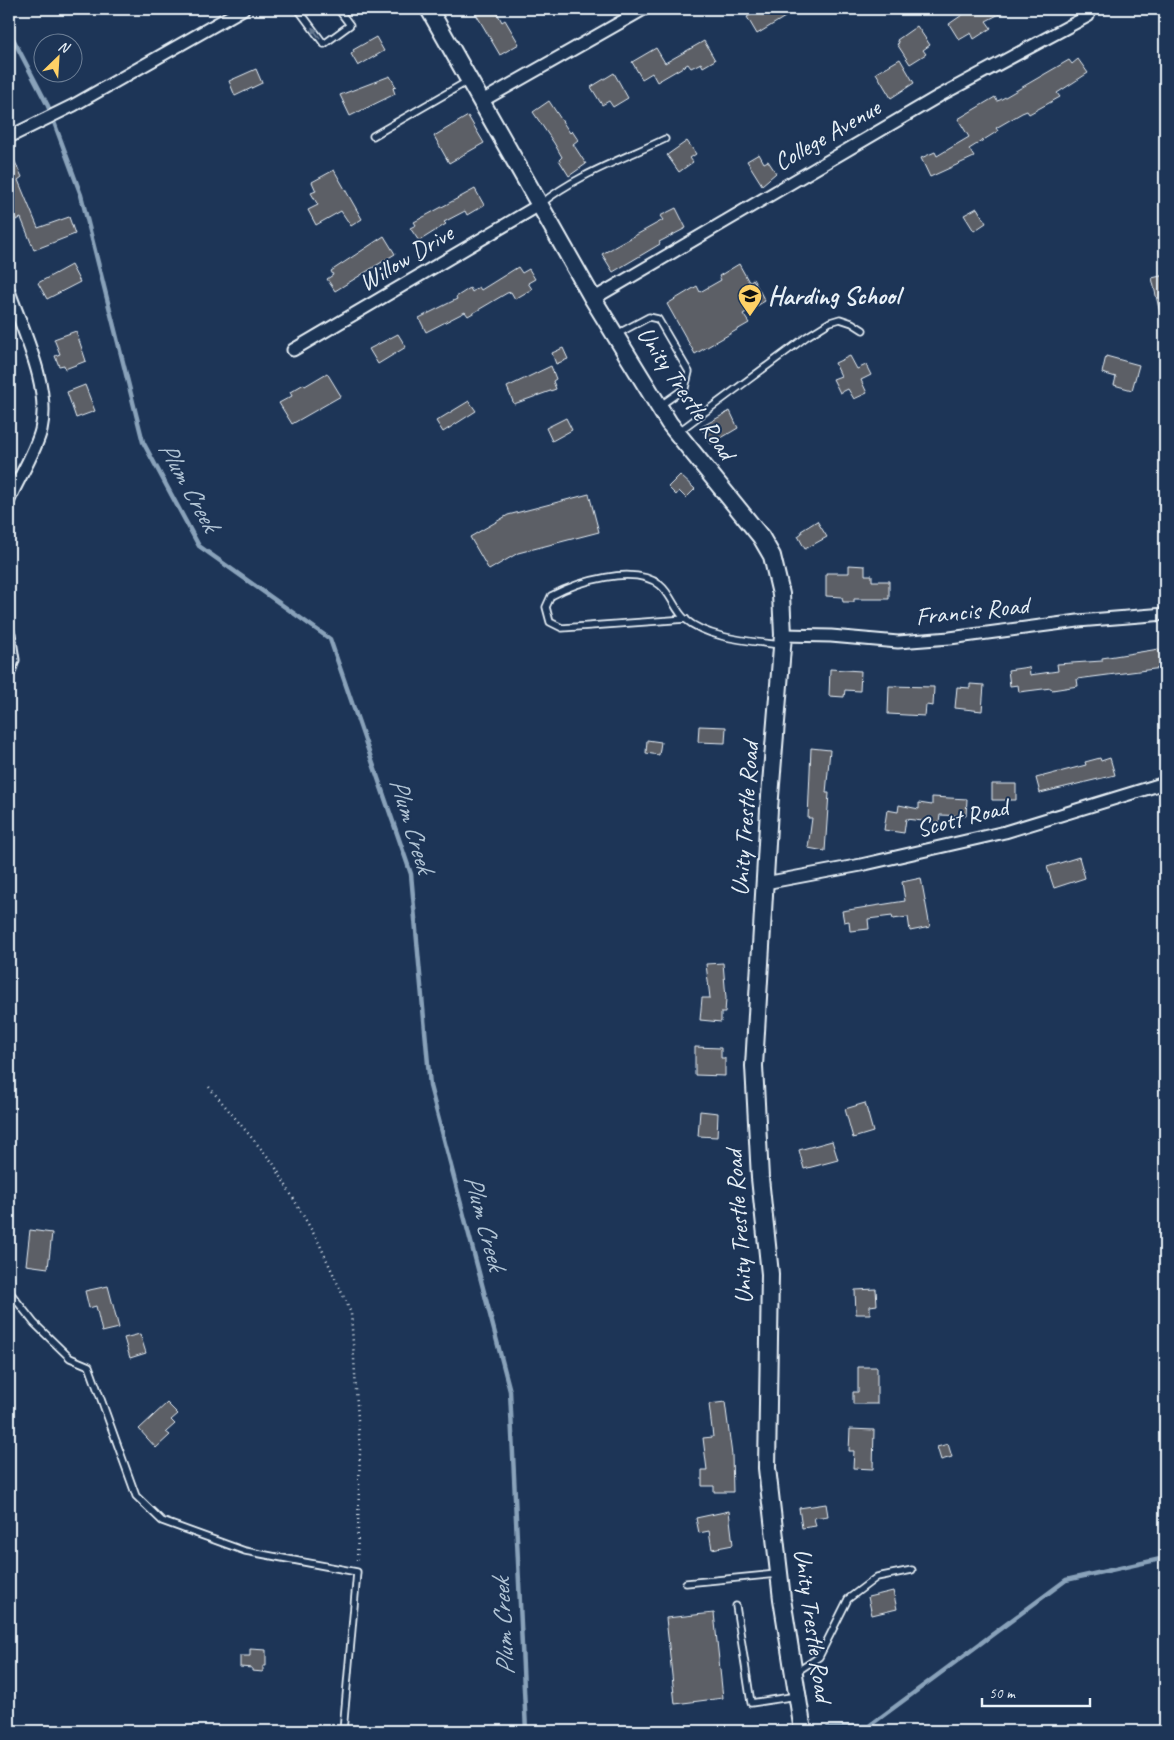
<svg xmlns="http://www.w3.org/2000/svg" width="1174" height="1740" viewBox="0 0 1174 1740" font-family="Caveat,sans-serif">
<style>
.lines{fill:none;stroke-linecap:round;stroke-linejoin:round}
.stream{stroke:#89a2ba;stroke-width:4.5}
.building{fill:#5c5e66;stroke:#e8f1f8}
.lane-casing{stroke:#e8f1f8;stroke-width:9}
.street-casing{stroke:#e8f1f8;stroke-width:15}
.secondary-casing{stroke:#e8f1f8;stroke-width:20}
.path{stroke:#e8f1f8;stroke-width:2.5;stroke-dasharray:1 4;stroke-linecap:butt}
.lane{stroke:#1d3557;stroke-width:5.5}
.street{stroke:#1d3557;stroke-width:11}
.secondary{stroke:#1d3557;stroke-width:16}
.oneway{fill:#64778f}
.labels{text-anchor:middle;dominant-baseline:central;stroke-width:4;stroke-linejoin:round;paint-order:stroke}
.street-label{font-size:25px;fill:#e8f1f8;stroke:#1d3557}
.poi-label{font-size:25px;font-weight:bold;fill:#e8f1f8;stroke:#1d3557;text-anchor:start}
.water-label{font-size:26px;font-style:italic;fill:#b0c3d4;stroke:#1d3557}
</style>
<rect width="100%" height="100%" fill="#1d3557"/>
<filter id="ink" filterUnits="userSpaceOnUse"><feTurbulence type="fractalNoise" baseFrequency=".02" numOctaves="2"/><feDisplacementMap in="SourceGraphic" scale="10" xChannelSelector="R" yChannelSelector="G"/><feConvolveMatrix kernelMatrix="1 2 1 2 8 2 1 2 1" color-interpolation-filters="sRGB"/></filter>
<g filter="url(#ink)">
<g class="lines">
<path class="stream" d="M9,31L48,106L81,195L143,442L199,546L330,639L411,874L430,1086L510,1391L526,1731
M828,1728L869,1726L1066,1580L1165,1558"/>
</g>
<path class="building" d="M473,9H495L502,22L505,20L519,44L500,55Z
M761,9H780L785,17L757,34L747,17Z
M963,9H1009L986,21L991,28L974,39L971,33L959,40L949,24L965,13Z
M917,26L930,45L923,50L926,54L910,64L897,44L899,43L897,40Z
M376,37L384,51L358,66L351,54L354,52L353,50Z
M704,41L715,60L703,67L701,63L691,68L688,64L657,82L652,73L642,79L632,62L656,48L665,63Z
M900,59L914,83L891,98L876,73Z
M1078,59L1088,73L1057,93L1060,97L1029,114L1027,111L1022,113L996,128L998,131L969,149L974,157L930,177L921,158L935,152L937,156L969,137L958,119L995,97L997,101L1000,100L1069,60L1072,64Z
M256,69L262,83L235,96L229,81Z
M614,73L628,98L613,107L609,101L602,105L591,87Z
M390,76L396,87L393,88L395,94L350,116L340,95Z
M549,101L570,133L572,131L578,140L573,144L586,164L569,176L559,160L562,157L554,143L533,112Z
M468,116L484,143L449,163L434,136Z
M687,141L696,154L690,158L693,162L679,172L667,155Z
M9,149L22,177L18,180L38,228L69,217L75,234L34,250L21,218L16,220L9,203Z
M759,154L764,163L768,161L776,173L762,185L747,161Z
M334,170L362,219L351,226L341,211L316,225L308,210L318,205L311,193L316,191L312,182Z
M475,189L484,205L467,215L465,211L444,222L446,224L419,241L410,228L416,225L414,222Z
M676,208L686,228L659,242L660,244L613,272L602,254L663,220L660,216Z
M977,208L986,223L974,231L964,215Z
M384,236L395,254L335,291L327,279L333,275L331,271Z
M739,264L749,282L753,279L765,301L743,314L749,323L695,354L667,304L697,286L700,292L721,280L719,276Z
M71,265L80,282L47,299L38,283Z
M518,267L522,273L529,269L535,279L528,283L532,289L515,299L511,292L507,293L468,316L465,312L426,332L419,318L457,299L456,297L470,288L472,292L479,287L481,290Z
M1165,275V312L1160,313L1152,278Z
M76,331L86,361L65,369L64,365L59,366L55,356L60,354L54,339Z
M398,334L406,347L378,364L369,349Z
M563,348L568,359L556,364L552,353Z
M850,356L857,369L866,365L871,375L861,380L867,393L854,399L848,389L840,393L833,379L841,376L835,363Z
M1106,356L1139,365L1132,390L1114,385L1116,377L1102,373Z
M551,366L556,379L553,381L556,389L514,404L507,387Z
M327,373L341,396L292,424L279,403L292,396L290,392L304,384L305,386Z
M85,385L95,411L76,418L67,392Z
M469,401L476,411L443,432L436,421Z
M730,411L738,428L711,444L701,427Z
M566,418L572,430L552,441L546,428Z
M680,475L695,489L686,498L679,491L676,495L668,487Z
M589,494L599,532L518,553L489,570L470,537L508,515Z
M817,521L827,537L805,549L798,536L802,533L801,531Z
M849,565L865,566V575H872V581H889V599H854V602H843L842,597L826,596V573H849Z
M1159,649L1162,668L1077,679L1078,686L1052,690L1051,688L1019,692L1018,685L1010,686L1008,670L1029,667L1030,675L1058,671L1057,664L1102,661V658Z
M830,669L861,671L860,691L845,690L844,697L829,696Z
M970,684L984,685L982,711L955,708L957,687L970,688Z
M889,686L934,687L933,706L926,705L925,716L888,714Z
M699,726L726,727L725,743L698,742Z
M647,740L661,742L659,755L646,753Z
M811,748L830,750L826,793H829L825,851L808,848L812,818H808Z
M1100,758L1101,761L1110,758L1115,775L1040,793L1036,778L1086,765L1085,762Z
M992,784H1016V800H992Z
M932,797L967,799L966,816L940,815L939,823L906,819L904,833L884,830L887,810L898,812L899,805L919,809V803L932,805Z
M1079,857L1085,878L1054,888L1047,867Z
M921,878L930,927L910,931L908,917L893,919L892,916L868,919L869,929L850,931L849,921L844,922L842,911L905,901L902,882Z
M723,963L726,998L725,1013H721V1022L700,1020L702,998H710L706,964Z
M695,1047L721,1048V1058H725V1076L695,1075Z
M865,1103L873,1132L853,1138L845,1109Z
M700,1111L718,1113L717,1137L698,1136Z
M832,1141L838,1160L804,1169L799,1150Z
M30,1230L52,1233L48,1268L26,1265Z
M108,1286L119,1328L102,1332L96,1306L89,1308L85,1291Z
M876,1289L877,1305L870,1306V1314H856L855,1290Z
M140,1334L146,1353L130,1358L124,1338Z
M858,1367H877V1404H853V1392H858Z
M725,1402L732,1455L733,1492H714V1486H702V1470H707L703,1438L713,1437L709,1404Z
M167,1403L178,1414L171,1420L175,1424L166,1432L170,1435L156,1448L139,1429Z
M850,1429L874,1430L873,1469L853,1468L854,1451H849Z
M948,1444L952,1457L941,1460L937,1447Z
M826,1504L828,1516L814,1518L816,1526L802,1528L799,1508Z
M729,1511L733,1545L712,1549L709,1531L699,1533L696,1518Z
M893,1591L897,1609L872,1615L868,1597Z
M714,1613L723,1698L675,1704L666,1618Z
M250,1649L266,1650V1666H263V1672L252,1671V1668L240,1667V1656H250Z"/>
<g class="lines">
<defs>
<path id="lane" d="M298,9L324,44L350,25L338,9
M373,136L468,81
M541,204C574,176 625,158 665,139
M617,334L649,317L658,319L689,372L685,388L661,405
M678,432L806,337L830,322L840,319L852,323L863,330
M686,619L562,628L550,622L546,607L551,596C577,582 634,564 660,585C671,594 675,610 685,619C708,639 751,641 780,645
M9,1291L34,1323L70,1358L89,1366L136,1496L162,1521L245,1551L357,1572L343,1731
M686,1583L777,1574
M736,1606L751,1703L797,1696
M795,1673L819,1657L848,1599L877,1577L912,1570"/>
<path id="street" d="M482,101L644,9
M9,137L74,105L243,9
M9,291C23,332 51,386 41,430C36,451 18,479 9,500
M593,299L939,96L1088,16
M293,350L541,204
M9,634L13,660L9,672
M783,635L831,636L898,642L950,638L1078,621L1165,614
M765,883L861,865L1005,832L1165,783"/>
<path id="secondary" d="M429,9L593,299L669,423L761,537L772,556L781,594L783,635L769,809L754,1066L760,1178L770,1274L767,1468L782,1599L803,1731"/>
</defs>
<use href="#lane" class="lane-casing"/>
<use href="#street" class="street-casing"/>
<use href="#secondary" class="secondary-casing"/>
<path class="path" d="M209,1087L273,1163L319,1243L351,1313L360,1450L357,1563"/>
<use href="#lane" class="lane"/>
<use href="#street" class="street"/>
<use href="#secondary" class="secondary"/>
</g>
<defs><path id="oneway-solid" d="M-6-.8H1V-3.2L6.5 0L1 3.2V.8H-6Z" transform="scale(1.25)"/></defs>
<use class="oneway" href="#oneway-solid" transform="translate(316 33) rotate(-126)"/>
</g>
<defs>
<symbol id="school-pin" viewBox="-11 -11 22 30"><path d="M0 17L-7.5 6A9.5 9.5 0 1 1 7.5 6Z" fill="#ffd166" stroke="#1d3557"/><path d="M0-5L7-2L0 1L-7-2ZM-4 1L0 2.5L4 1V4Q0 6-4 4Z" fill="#111"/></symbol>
</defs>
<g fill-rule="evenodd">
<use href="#school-pin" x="736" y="282" width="28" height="38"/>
</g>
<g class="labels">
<g class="street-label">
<text transform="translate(827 135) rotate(-30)">College Avenue</text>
<text transform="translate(406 258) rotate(-31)">Willow Drive</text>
<text transform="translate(686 393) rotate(56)">Unity Trestle Road</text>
<text transform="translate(972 611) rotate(-6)">Francis Road</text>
<text transform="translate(962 818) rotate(-14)">Scott Road</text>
<text transform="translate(745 819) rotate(-86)">Unity Trestle Road</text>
<text transform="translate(739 1227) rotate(-94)">Unity Trestle Road</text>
<text transform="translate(813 1625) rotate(82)">Unity Trestle Road</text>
</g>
<g class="poi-label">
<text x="768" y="296">Harding School</text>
</g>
<g class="water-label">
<text transform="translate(189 486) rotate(61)">Plum Creek</text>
<text transform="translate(412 825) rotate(73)">Plum Creek</text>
<text transform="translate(485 1222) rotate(75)">Plum Creek</text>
<text transform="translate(503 1627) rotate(-93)">Plum Creek</text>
</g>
</g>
<rect width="1174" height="1740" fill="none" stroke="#1d3557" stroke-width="30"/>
<rect x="15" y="15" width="1144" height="1710" fill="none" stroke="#e8f1f8" stroke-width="2" filter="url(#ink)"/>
<g transform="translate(58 58) rotate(25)"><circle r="24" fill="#1d3557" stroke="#6e8097"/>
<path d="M0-4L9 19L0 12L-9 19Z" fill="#ffd166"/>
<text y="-8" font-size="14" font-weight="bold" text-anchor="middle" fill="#e8f1f8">N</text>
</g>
<path d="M982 1698v8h108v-8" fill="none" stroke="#e8f1f8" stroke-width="2.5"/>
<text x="989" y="1698" font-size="15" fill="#e8f1f8" stroke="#1d3557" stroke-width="4" paint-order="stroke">50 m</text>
</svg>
